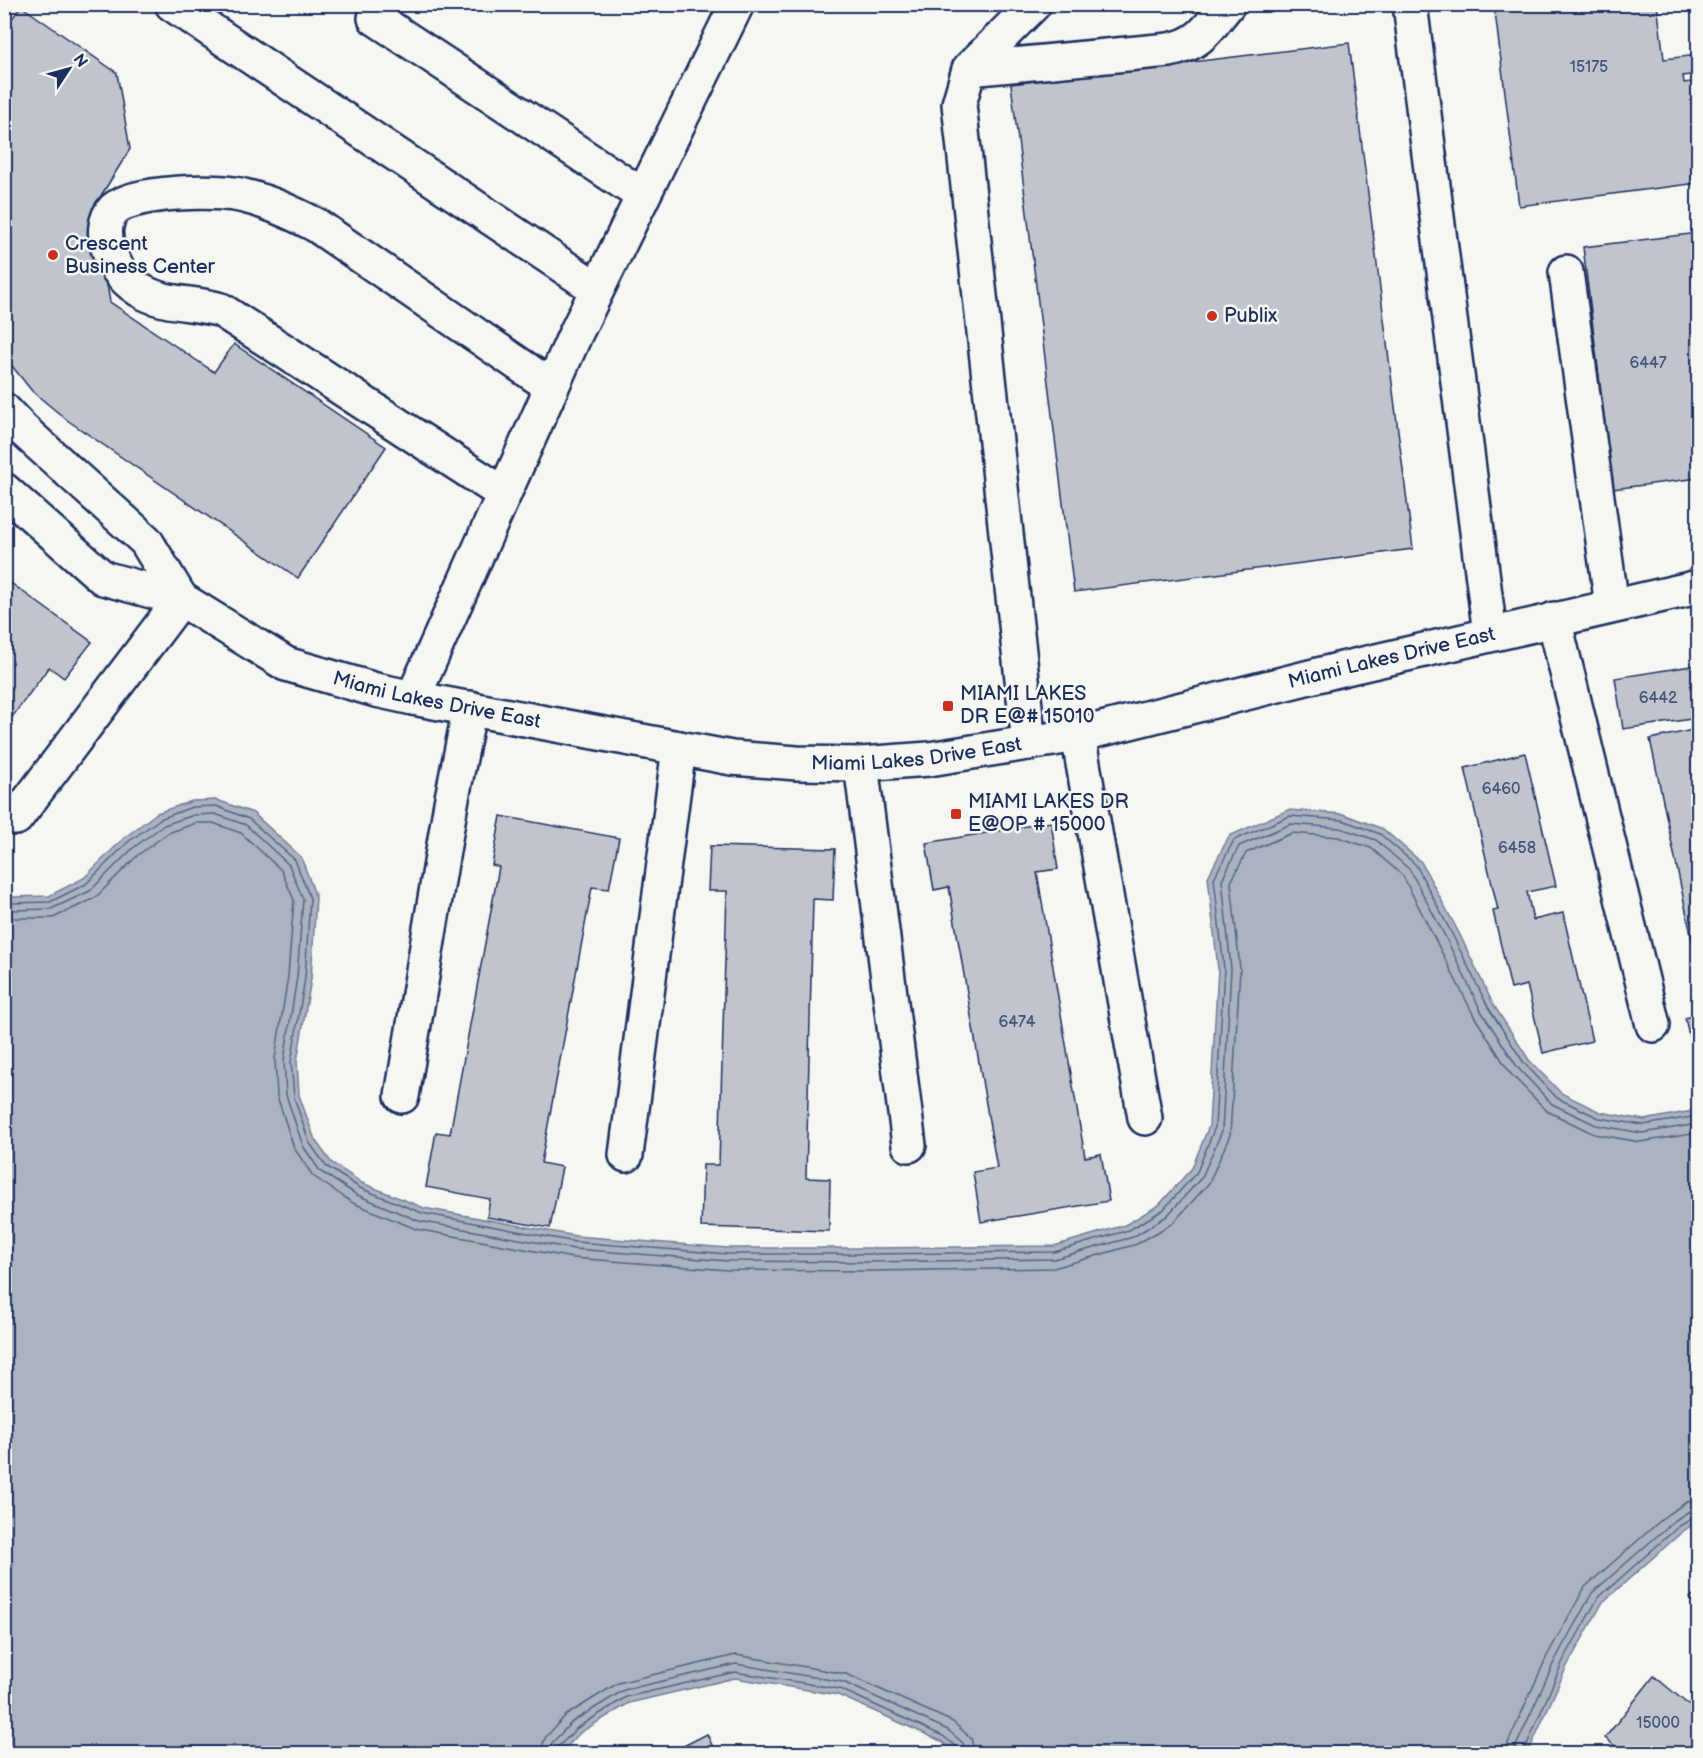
<svg xmlns="http://www.w3.org/2000/svg" width="1703" height="1758" viewBox="0 0 1703 1758" font-family="'Balsamiq Sans',sans-serif">
<style>
.water{fill:#abb2c0;stroke:#717e99;stroke-width:1.5}
.lines{fill:none;stroke-linecap:round;stroke-linejoin:round}
.shore{stroke:#556385;stroke-width:1.5}
.building{fill:#c0c4cd;stroke:#1b2f5e;stroke-width:1.5}
.minor-casing{stroke:#1b2f5e;stroke-width:38}
.major-casing{stroke:#1b2f5e;stroke-width:38}
.minor{stroke:#f6f6f2;stroke-width:33}
.major{stroke:#f6f6f2;stroke-width:33}
.poi-dot{fill:#c8321e;stroke:#f6f6f2;stroke-width:2}
.labels{text-anchor:middle;dominant-baseline:central;stroke-width:5;stroke-linejoin:round;paint-order:stroke}
.number-label{font-size:16px;fill:#44547a}
.poi-label{font-size:20px;fill:#1b2f5e;stroke:#f6f6f2;text-anchor:start}
.street-label{font-size:20px;fill:#1b2f5e;stroke:#f6f6f2}
</style>
<rect width="100%" height="100%" fill="#f6f6f2"/>
<filter id="ink" filterUnits="userSpaceOnUse"><feTurbulence type="fractalNoise" baseFrequency=".0167" numOctaves="2"/><feDisplacementMap in="SourceGraphic" scale="12" xChannelSelector="R" yChannelSelector="G"/><feConvolveMatrix kernelMatrix="1 2 1 2 8 2 1 2 1" color-interpolation-filters="sRGB"/></filter>
<g filter="url(#ink)">
<path class="water" d="M217,800L253,813L301,857L316,897L311,979L297,1061L299,1095L315,1140L331,1162L362,1183L424,1208L576,1236L728,1248H871L1054,1246L1125,1225L1159,1205L1192,1168L1209,1126L1218,969L1208,877L1229,836L1288,810L1343,814L1383,829L1421,862L1459,933L1493,1004L1529,1060L1561,1093L1600,1112L1644,1120L1698,1110V1521L1682,1532L1603,1602L1567,1666L1528,1753H955L941,1741L838,1695L735,1678L629,1703L581,1732L561,1753H5V894L11,897L49,896L84,878L124,838L157,813L192,801Z"/>
<g class="lines">
<path class="shore" d="M4,900L11,903L50,902L86,884L128,842L160,819L192,807L216,806L249,819L295,860L310,898L305,978L291,1062L294,1097L309,1142L326,1166L360,1188L422,1213L575,1242L728,1254H871L1054,1252L1129,1230L1163,1210L1197,1172L1215,1127L1224,969L1214,878L1234,840L1290,816L1342,820L1380,834L1416,865L1453,936L1488,1007L1524,1063L1557,1098L1599,1118L1643,1125L1698,1116
M4,909L11,910L51,909L90,891L133,848L164,825L194,815L215,814L246,825L289,865L303,899L297,977L284,1060L286,1095L303,1146L320,1171L357,1195L419,1221L574,1249L728,1261L871,1262L1054,1259L1133,1237L1167,1216L1202,1177L1222,1131L1231,969L1222,880L1239,846L1291,824L1340,828L1376,840L1410,870L1447,940L1481,1011L1518,1068L1552,1104L1596,1125L1642,1133L1698,1124
M4,918H53L95,898L138,855L168,833L196,823H213L241,833L281,870L294,900L288,976L275,1059L277,1096L294,1148L313,1176L353,1203L416,1229L573,1258L728,1270L871,1271L1054,1268L1137,1244L1173,1223L1209,1183L1230,1135L1240,969L1231,882L1246,853L1292,833L1338,837L1371,848L1403,876L1474,1016L1510,1073L1547,1111L1594,1134L1640,1142L1698,1133
M540,1754L545,1738L565,1716L618,1683L736,1655L846,1674L953,1722L971,1738L975,1754
M549,1754L552,1743L572,1722L624,1690L736,1664L843,1682L948,1730L963,1743L966,1754
M557,1754L558,1747L577,1728L626,1697L735,1672L840,1689L943,1736L957,1747L958,1754
M1506,1754L1508,1743L1547,1656L1585,1587L1668,1514L1687,1502L1698,1500
M1515,1754L1516,1746L1555,1660L1592,1593L1674,1521L1691,1510L1698,1509
M1523,1754L1562,1663L1598,1598L1678,1527L1693,1518L1698,1517"/>
</g>
<path class="building" d="M1494,4H1657L1664,59L1698,55V74L1683,76L1684,83L1698,81V183L1519,206Z
M21,6L117,73L130,149L94,207L110,302L214,372L234,344L386,447L298,578L67,420L32,391L4,356V30Z
M1349,43L1413,549L1074,592L1011,84Z
M1698,233V478L1613,489L1583,247Z
M4,578L92,642L64,678L49,667L4,728Z
M1698,665V718L1623,729L1615,678Z
M1698,729V968L1650,739Z
M1525,753L1556,886L1527,892L1533,920L1563,913L1592,1041L1543,1053L1527,985L1511,989L1493,911L1498,910L1465,768Z
M501,816L619,838L609,889L592,887L541,1163L562,1167L550,1228L487,1217L490,1199L426,1187L436,1132L450,1134L499,867L492,865Z
M1051,822L1058,869L1037,872L1085,1157L1101,1154L1109,1201L981,1222L973,1172L997,1168L949,887L934,890L926,843Z
M710,846L835,849L833,900L813,899L806,1178L830,1179L829,1231L701,1227L703,1165H719L727,891H708Z
M1698,1015V1074L1685,1018Z
M1698,1591V1609L1690,1598Z
M1654,1676L1690,1706L1698,1695V1754H1625L1605,1738Z
M707,1734L716,1754H668Z"/>
<g class="lines">
<defs>
<path id="minor" d="M172,4L597,289
M384,4L375,18L642,195
M1410,4L1490,634
M969,69L1169,50C1201,44 1208,28 1228,4
M1566,272L1612,606
M504,494L221,310C196,302 168,305 145,293C126,283 114,268 108,248C104,236 104,219 114,209C134,191 218,189 244,196C270,202 293,213 316,225L552,387
M1554,619L1653,1025
M413,698L575,335L737,4
M1078,735L1145,1118
M1029,743L959,104L969,69L1034,4
M861,764L909,1145
M16,818L181,599
M402,1096L451,803L470,708
M626,1155L679,748"/>
<g id="major">
<path d="M4,410L23,430L146,541L181,599"/>
<path id="s1" d="M4,490L103,578L181,599L286,664L376,690L413,698L732,758L797,763L861,764L929,759L1078,735L1346,668L1698,587"/>
</g>
</defs>
<use href="#minor" class="minor-casing"/>
<use href="#major" class="major-casing"/>
<use href="#minor" class="minor"/>
<use href="#major" class="major"/>
</g>
</g>
<g class="poi-dot">
<circle cx="53" cy="255" r="6"/>
<circle cx="1212" cy="316" r="6"/>
<rect x="942" y="700" width="12" height="12" rx="3"/>
<rect x="950" y="808" width="12" height="12" rx="3"/>
</g>
<g class="labels">
<g class="number-label">
<text x="1589" y="67">15175</text>
<text x="1648" y="363">6447</text>
<text x="1658" y="698">6442</text>
<text x="1501" y="789">6460</text>
<text x="1517" y="848">6458</text>
<text x="1017" y="1022">6474</text>
<text x="1658" y="1723">15000</text>
</g>
<g class="poi-label">
<text x="65" y="244">Crescent<tspan x="65" dy="23">Business Center</tspan></text>
<text x="1224" y="316">Publix</text>
<text x="960" y="694">MIAMI LAKES<tspan x="960" dy="23">DR E@# 15010</tspan></text>
<text x="968" y="802">MIAMI LAKES DR<tspan x="968" dy="23">E@OP # 15000</tspan></text>
</g>
<g class="street-label">
<text stroke="none"><textPath href="#s1" startOffset="1464">Miami Lakes Drive East</textPath></text>
<text stroke="none"><textPath href="#s1" startOffset="492">Miami Lakes Drive East</textPath></text>
<text stroke="none"><textPath href="#s1" startOffset="978">Miami Lakes Drive East</textPath></text>
</g>
</g>
<rect width="1703" height="1758" fill="none" stroke="#f6f6f2" stroke-width="24"/>
<rect x="12" y="12" width="1679" height="1734" fill="none" stroke="#1b2f5e" stroke-width="2" filter="url(#ink)"/>
<g transform="translate(69 69) rotate(54)" stroke="#f6f6f2" stroke-width="4.5" paint-order="stroke">
<path d="M0-4.5L10 22L0 15L-10 22Z" fill="#1b2f5e"/>
<text y="-9" font-size="16" font-weight="bold" text-anchor="middle" fill="#1b2f5e">N</text>
</g>
</svg>
